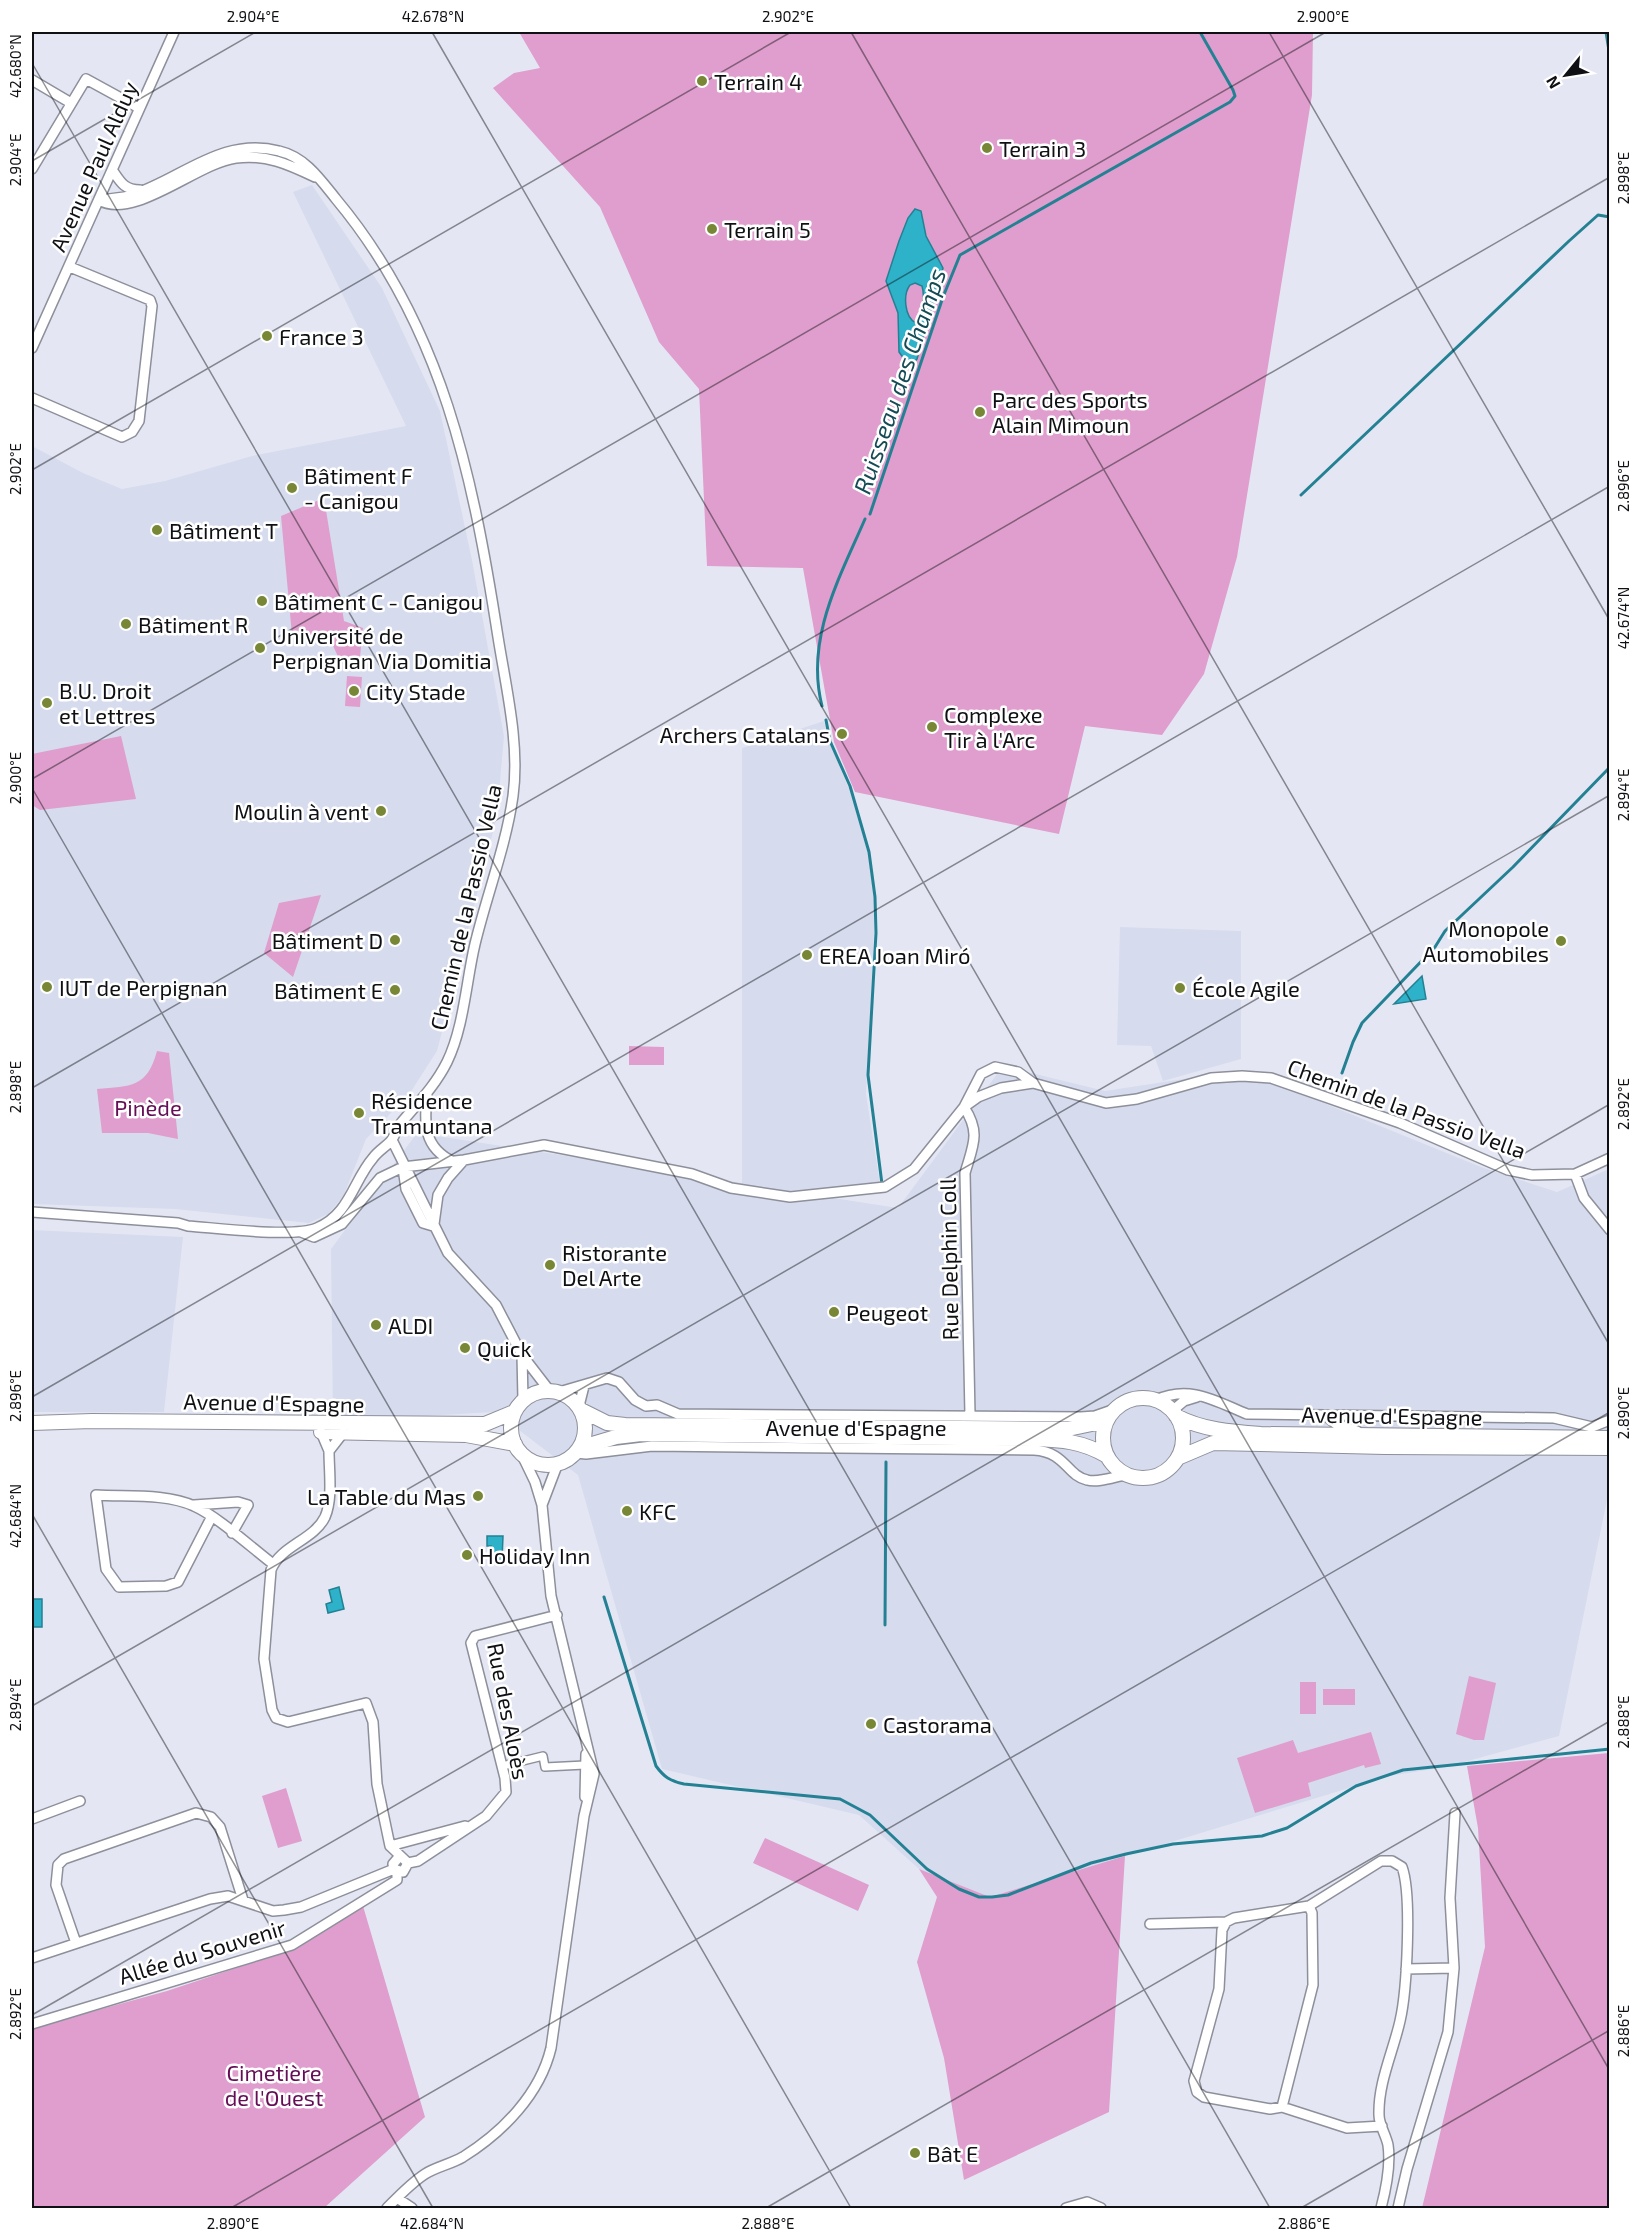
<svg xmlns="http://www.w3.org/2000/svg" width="1641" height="2240" viewBox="0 0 1641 2240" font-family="'Exo 2',sans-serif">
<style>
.built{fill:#d6dbee}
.green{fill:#df9ecd}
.water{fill:#2db2c9;stroke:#248193;stroke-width:1.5;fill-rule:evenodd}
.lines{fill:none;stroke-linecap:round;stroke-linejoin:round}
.stream{stroke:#248193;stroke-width:3}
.pedestrian-casing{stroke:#8d909b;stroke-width:10}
.minor-casing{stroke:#8d909b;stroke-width:12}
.secondary-casing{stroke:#8d909b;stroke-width:16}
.pedestrian{stroke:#fff;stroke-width:7}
.minor{stroke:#fff;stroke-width:9}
.secondary{stroke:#fff;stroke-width:14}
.ticks{fill:none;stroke:#0f1014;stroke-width:1.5;stroke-opacity:0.45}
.poi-dot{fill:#788736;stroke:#fff;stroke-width:2}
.labels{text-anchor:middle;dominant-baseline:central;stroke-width:5;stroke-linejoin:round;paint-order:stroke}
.poi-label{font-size:22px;fill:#0f1014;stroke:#fff;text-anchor:start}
.street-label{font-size:22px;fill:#0f1014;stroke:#fff}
.park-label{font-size:22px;fill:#650d56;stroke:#fff}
.water-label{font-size:24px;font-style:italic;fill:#154b55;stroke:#fff}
.neatline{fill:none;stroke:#0f1014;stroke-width:2}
.ticks-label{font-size:15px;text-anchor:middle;fill:#0f1014}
</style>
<rect width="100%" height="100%" fill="#e4e7f3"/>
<path class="built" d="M312,185L382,288L440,411L472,560L504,736L497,816L437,1051L410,1093L366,1139L343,1197L328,1214L309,1223L175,1209L32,1204V446L83,473L122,489L165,481L252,456L406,426L293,192Z
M824,721L829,741L849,789L868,853L874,897V933L866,1094L880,1184L788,1191L898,1208L1003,1066L1105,1091L1242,1070L1481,1167L1557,1192L1609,1169V1490L1559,1736L1446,1767L1389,1776L990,1897L919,1869L859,1815L662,1769L578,1475L495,1412L333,1421L331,1249L417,1133L742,1183V748Z
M1120,927L1241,931V1059L1163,1081L1151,1046L1117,1045Z
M32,1230L183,1237L164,1412H32Z"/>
<path class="green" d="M519,32H1313L1312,95L1237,557L1204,674L1162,735L1085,726L1059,834L855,792L834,742L803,568L707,566L699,389L659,342L600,207L493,88L514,73L540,68Z
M324,498L344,621L363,628L359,666L341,663L328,635H292L281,516Z
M347,676L362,677L360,707L345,706Z
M121,736L136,799L40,810L32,805V754Z
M321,895L293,977L264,953L279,903Z
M629,1046L664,1047V1065H629Z
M157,1051L169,1053L178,1139L148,1133H102L97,1089C131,1086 147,1088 157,1051Z
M1469,1676L1496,1683L1484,1740H1474L1456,1734Z
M1300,1682H1316V1714H1300Z
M1323,1689H1355V1705H1323Z
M1371,1732L1381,1764L1365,1768L1364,1765L1308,1783L1311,1796L1255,1813L1237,1758L1293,1740L1298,1753Z
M1609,1753V2208H1422L1485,1947L1478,1828L1467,1766Z
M286,1788L302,1841L278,1848L262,1796Z
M765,1838L869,1885L858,1911L753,1863Z
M1125,1856L1109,2112L964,2180L944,2058L917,1962L937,1897L919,1869L990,1897Z
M363,1906L425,2117L324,2208H32V2028L167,1991L293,1949Z"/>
<path class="water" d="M915,209L921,211L926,236L943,268L917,359L913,363L904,359L899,352L898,313L886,281L899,241L908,218ZM915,283L922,286C925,296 923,316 916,323C904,317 903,294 910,285Z
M1422,976L1426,999L1394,1004Z
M487,1536H503L502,1561H491V1546H487Z
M339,1587L344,1609L328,1613L326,1604L332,1602L329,1590Z
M34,1599H42V1627H32V1600Z"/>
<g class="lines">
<path class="stream" d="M1606,32L1610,57
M1301,495L1569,241L1598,215L1610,217
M870,514L943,297L960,255L1230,102L1235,96L1233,90L1200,32
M822,706C805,639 839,579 865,519
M826,720L830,741L850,786L869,852L875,897L876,933L868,1075L882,1184
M1342,1073L1353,1042L1362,1023L1435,947L1445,931L1513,867L1610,767
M604,1597L656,1766C664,1777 670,1781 684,1784L840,1799L870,1815L927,1869L959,1889L979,1897H992L1008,1895L1091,1863L1126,1854L1173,1844L1262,1836L1287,1828L1356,1786L1403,1770L1610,1749
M885,1625L886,1462"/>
<defs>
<path id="pedestrian" d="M502,1766L543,1756L545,1767L585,1765"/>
<path id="minor" d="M32,80L71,103
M32,169L86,79L139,108
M113,171C121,183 125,190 140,190
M99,200C134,221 197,163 236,158C266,154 288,164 315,177
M32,348L174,32
M32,398L122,437L132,432L139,421L152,306L150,300L70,267
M427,1094C424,1123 423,1148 454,1162
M392,1140L448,1253L496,1305L522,1355L549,1390
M403,1168L406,1189L423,1223L433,1226
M1575,1174L1584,1198L1610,1230
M32,1212L178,1223L188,1226C217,1228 293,1238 317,1228C350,1214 353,1181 373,1158C378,1151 384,1148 390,1142C395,1137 396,1129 401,1123C418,1103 435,1086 447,1062C464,1027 466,982 475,944C487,894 506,846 513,796C520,744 506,688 498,637C473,477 443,327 336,199C320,179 305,157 279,151C221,136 181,180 129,196C120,198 109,199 99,200
M434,1224L438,1195L448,1178L464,1160
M301,1232L314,1237L342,1224L380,1178L403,1167L464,1160L544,1145L692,1174L731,1188L790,1197L885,1187L914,1169L964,1107L978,1097L1001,1088L1033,1083L1106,1103L1137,1099L1211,1078L1242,1076L1271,1078L1400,1123L1508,1170L1532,1175L1575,1174L1610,1158
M522,1355L523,1400
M559,1392L607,1378L619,1382L635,1400L646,1406L657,1405L678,1414L1081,1417L1095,1416L1115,1409
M1156,1400C1190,1384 1217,1402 1247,1414L1554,1418L1592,1427L1610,1420
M579,1406L584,1386
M1172,1411L1184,1401L1197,1397
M970,1415L965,1173C973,1145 981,1133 964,1107L981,1074L995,1067L1018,1072L1033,1083
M1325,1415L1336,1424L1357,1431
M321,1432L329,1451L343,1433
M329,1451C329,1471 333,1499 325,1517C314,1540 280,1546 271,1570L264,1659L272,1710L276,1718L288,1722L366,1703L373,1722L377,1784L390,1846L408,1863L403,1872L394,1869L393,1864L399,1857
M576,1453L586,1454L652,1446L1034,1450C1066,1452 1066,1475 1087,1480C1098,1483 1114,1477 1125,1475
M194,1505L238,1502L248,1505L232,1533
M542,1505L558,1463
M211,1518L178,1582L166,1586L119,1587L106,1569L96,1495C126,1497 166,1493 194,1506C217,1516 252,1548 273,1564
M585,1797L586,1754
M32,1819L80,1801
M390,1846L465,1826
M408,1863L418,1861L486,1816L506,1792L505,1778L471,1643L475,1636L557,1615
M1226,1922L1222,1930L1219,1989L1194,2081L1197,2092L1204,2097L1270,2109L1282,2107L1347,2128L1382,2126
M1150,1924L1226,1922L1234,1918L1309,1906L1381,1861H1392L1402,1867C1412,1894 1407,1991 1400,2021C1393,2052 1378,2083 1379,2115C1379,2125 1386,2135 1388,2145C1391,2165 1386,2189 1381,2208
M76,1943L56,1885L58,1865L64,1859L196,1813L211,1817L220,1827L243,1900
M32,1958L210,1899L228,1896L273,1911L284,1910L301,1907L394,1869
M1406,1969L1454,1968
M32,2024L292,1945L397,1880V1872
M1282,2107L1313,1985L1312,1913L1309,1906
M397,2198L412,2208
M387,2208C398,2197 411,2183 425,2174C436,2167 451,2164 463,2157C503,2132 540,2094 551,2048L584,1816L594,1774L551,1596L542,1505L535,1482L521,1453
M1066,2208L1087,2202L1101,2208
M1398,2208L1407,2169L1448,2032L1454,1968L1450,1898L1455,1813"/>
<path id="secondary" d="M511 1428a37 37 0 1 1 74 0a37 37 0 1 1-74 0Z
M1103 1438a40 40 0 1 1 80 0a40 40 0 1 1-80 0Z
M581,1410L607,1423L625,1425L1068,1429L1106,1421
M1176,1416C1203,1430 1231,1432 1261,1434L1610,1438
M32,1423L92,1421L485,1424L514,1412
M321,1432L466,1435L515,1444
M579,1448L616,1437L641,1434L1033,1439C1061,1440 1082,1441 1107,1456
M1180,1457L1213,1443L1385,1447L1610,1448"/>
</defs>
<use href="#pedestrian" class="pedestrian-casing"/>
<use href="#minor" class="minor-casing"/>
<use href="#secondary" class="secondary-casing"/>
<use href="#pedestrian" class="pedestrian"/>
<use href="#minor" class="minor"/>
<use href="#secondary" class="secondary"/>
</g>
<path class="ticks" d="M432,32L1610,2071M851,32L1610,1346M1269,32L1610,621M32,63L1270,2208M32,161L256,32M32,470L791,32M32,779L1326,32M32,788L851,2208M32,1088L1610,177M32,1397L1610,486M32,1514L433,2208M32,1706L1610,795M32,2015L1610,1104M231,2208L1610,1412M766,2208L1610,1721M1301,2208L1610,2030"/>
<g class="poi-dot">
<circle cx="702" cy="81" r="6"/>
<circle cx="987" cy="148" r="6"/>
<circle cx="712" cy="229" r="6"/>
<circle cx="267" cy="336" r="6"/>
<circle cx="980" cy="412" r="6"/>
<circle cx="292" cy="488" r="6"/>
<circle cx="157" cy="530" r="6"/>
<circle cx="262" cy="601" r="6"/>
<circle cx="126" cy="624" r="6"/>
<circle cx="260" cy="648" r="6"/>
<circle cx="354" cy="691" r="6"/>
<circle cx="47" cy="703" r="6"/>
<circle cx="932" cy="727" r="6"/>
<circle cx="842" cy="734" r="6"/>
<circle cx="381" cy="811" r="6"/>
<circle cx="395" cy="940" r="6"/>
<circle cx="1561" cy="941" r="6"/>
<circle cx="807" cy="955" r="6"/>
<circle cx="47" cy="987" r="6"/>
<circle cx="1180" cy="988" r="6"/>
<circle cx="395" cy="990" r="6"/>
<circle cx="359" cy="1113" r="6"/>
<circle cx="550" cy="1265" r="6"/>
<circle cx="834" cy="1312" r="6"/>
<circle cx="376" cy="1325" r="6"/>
<circle cx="465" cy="1348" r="6"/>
<circle cx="478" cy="1496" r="6"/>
<circle cx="627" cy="1511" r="6"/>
<circle cx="467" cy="1555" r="6"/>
<circle cx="871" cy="1724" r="6"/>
<circle cx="915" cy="2153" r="6"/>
</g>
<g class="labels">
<g class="poi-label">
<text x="714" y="81">Terrain 4</text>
<text x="999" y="148">Terrain 3</text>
<text x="724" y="229">Terrain 5</text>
<text x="279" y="336">France 3</text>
<text x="992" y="399">Parc des Sports<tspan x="992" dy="25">Alain Mimoun</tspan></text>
<text x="304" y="475">Bâtiment F<tspan x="304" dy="25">- Canigou</tspan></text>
<text x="169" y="530">Bâtiment T</text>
<text x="274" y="601">Bâtiment C - Canigou</text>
<text x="138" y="624">Bâtiment R</text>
<text x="272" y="635">Université de<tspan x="272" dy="25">Perpignan Via Domitia</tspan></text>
<text x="59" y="690">B.U. Droit<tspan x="59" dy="25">et Lettres</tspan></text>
<text x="366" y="691">City Stade</text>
<text x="944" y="714">Complexe<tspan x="944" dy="25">Tir à l'Arc</tspan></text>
<text x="830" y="734" text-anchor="end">Archers Catalans</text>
<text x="369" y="811" text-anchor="end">Moulin à vent</text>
<text x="1549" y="928" text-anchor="end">Monopole<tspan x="1549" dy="25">Automobiles</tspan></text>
<text x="383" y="940" text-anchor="end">Bâtiment D</text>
<text x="819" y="955">EREA Joan Miró</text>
<text x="59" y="987">IUT de Perpignan</text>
<text x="1192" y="988">École Agile</text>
<text x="383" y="990" text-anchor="end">Bâtiment E</text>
<text x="371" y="1100">Résidence<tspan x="371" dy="25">Tramuntana</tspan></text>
<text x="562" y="1252">Ristorante<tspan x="562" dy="25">Del Arte</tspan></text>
<text x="846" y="1312">Peugeot</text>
<text x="388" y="1325">ALDI</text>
<text x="477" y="1348">Quick</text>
<text x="466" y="1496" text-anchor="end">La Table du Mas</text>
<text x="639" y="1511">KFC</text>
<text x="479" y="1555">Holiday Inn</text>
<text x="883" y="1724">Castorama</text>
<text x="927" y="2153">Bât E</text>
</g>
<g class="street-label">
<text transform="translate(93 166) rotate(-66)">Avenue Paul Alduy</text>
<text transform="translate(465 907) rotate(-77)">Chemin de la Passio Vella</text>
<text transform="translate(1407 1108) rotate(20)">Chemin de la Passio Vella</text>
<text transform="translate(948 1259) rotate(-91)">Rue Delphin Coll</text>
<text transform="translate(274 1402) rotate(1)">Avenue d'Espagne</text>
<text transform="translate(1392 1415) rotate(1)">Avenue d'Espagne</text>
<text x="856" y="1427">Avenue d'Espagne</text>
<text transform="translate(509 1711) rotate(79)">Rue des Aloès</text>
<text transform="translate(202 1951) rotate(-17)">Allée du Souvenir</text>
</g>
<g class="park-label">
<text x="148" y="1107">Pinède</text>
<text x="274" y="2072">Cimetière<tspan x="274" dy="25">de l'Ouest</tspan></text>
</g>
<g class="water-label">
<text transform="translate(899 381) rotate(-71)">Ruisseau des Champs</text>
</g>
</g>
<rect width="1641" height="2240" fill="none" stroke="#ffffff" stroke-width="66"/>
<g transform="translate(1566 75) rotate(240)" stroke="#ffffff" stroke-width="4.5" paint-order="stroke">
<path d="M0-4.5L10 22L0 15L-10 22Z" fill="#0f1014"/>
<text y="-9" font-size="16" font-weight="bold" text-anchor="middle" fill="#0f1014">N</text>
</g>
<rect x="33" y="33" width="1575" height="2174" class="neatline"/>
<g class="ticks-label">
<text x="253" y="22">2.904°E</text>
<text x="433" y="22">42.678°N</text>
<text x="788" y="22">2.902°E</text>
<text x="1323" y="22">2.900°E</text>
<text transform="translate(16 66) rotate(-90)" y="5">42.680°N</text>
<text transform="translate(16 160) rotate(-90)" y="5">2.904°E</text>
<text transform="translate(1624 178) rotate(-90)" y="5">2.898°E</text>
<text transform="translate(16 469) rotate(-90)" y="5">2.902°E</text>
<text transform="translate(1624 486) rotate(-90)" y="5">2.896°E</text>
<text transform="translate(1624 618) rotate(-90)" y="5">42.674°N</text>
<text transform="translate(16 778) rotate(-90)" y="5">2.900°E</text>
<text transform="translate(1624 795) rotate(-90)" y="5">2.894°E</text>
<text transform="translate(16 1087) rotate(-90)" y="5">2.898°E</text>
<text transform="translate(1624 1104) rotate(-90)" y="5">2.892°E</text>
<text transform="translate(16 1396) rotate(-90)" y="5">2.896°E</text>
<text transform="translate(1624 1413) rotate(-90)" y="5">2.890°E</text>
<text transform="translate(16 1516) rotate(-90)" y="5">42.684°N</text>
<text transform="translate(16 1705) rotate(-90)" y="5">2.894°E</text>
<text transform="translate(1624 1722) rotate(-90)" y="5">2.888°E</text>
<text transform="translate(16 2014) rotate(-90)" y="5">2.892°E</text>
<text transform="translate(1624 2031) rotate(-90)" y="5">2.886°E</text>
<text x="233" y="2229">2.890°E</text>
<text x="432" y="2229">42.684°N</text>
<text x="768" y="2229">2.888°E</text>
<text x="1304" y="2229">2.886°E</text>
</g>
</svg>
